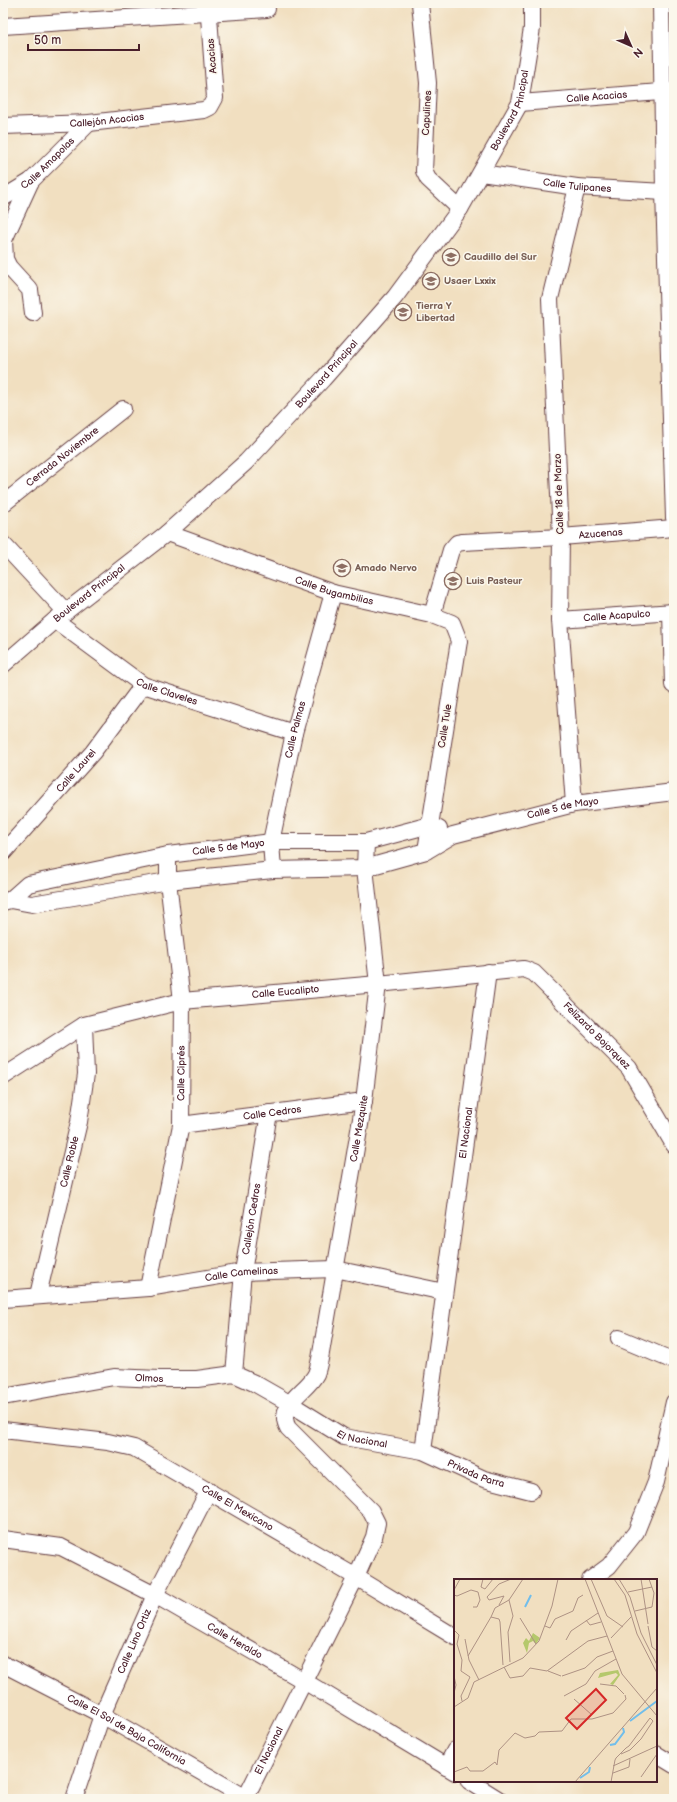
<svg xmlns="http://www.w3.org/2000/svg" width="677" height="1802" viewBox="0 0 677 1802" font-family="'Balsamiq Sans',sans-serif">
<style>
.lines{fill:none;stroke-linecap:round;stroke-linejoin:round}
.minor-casing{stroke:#633c41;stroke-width:18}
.minor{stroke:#fff;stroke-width:16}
.labels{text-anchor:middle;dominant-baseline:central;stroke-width:3;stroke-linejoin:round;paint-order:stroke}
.street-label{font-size:10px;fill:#4a1f2b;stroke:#fbf7ec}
.education-label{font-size:10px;font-weight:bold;fill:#785e54;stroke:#fbf7ec;text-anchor:start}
.inset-river{fill:none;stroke:#71beeb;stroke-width:2}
.inset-road{fill:none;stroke:#ae9284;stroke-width:1}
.view{fill:#d62828;fill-opacity:0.15;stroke:#d62828;stroke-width:2}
.inset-edge{fill:none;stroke:#4a1f2b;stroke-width:2}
</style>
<rect width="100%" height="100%" fill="#fbf7ec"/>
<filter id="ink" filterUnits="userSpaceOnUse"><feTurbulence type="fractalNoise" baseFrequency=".025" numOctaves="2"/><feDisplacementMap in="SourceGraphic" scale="8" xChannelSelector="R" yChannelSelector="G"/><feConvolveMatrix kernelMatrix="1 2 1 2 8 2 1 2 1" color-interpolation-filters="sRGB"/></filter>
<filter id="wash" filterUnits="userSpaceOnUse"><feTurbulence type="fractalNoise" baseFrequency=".012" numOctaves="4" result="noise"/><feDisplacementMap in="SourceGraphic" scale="16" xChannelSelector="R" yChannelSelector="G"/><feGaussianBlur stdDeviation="0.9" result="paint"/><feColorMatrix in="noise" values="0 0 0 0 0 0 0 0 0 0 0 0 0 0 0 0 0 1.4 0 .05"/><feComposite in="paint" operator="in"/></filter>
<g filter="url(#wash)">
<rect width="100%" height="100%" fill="#f1dfc0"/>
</g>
<g filter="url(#ink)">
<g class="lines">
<defs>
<g id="minor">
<path d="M420,3L428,83L424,171L428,179L460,209"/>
<path d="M661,3L664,192L674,518"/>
<path d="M3,26L267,9"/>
<path id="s1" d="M520,103L673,91"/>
<path id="s2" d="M3,126L89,123L204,110L210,107L215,98L208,3"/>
<path id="s3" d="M481,173L577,187L664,192L674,191"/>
<path d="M31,181L4,240L5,259L9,267L30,290L33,313"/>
<path id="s4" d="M3,198L31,181L89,123"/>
<path id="s5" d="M3,504L123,409"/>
<path id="s6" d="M167,533L333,593L432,615L452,623L459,641L426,851"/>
<path d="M3,544L66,612"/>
<path d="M671,612L673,685"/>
<path id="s7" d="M432,615L451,550L457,543L463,542L561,537L674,528"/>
<path id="s8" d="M55,620L143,685L294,733"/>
<path id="s9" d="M560,620L674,612"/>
<path id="s10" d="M3,665L55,620L167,533L246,462L323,379L395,297L460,209L520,103L532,28V3"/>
<path d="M574,804L560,620L561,537L550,299L577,187"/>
<path id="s11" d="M3,853L93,752L143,685"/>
<path id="s12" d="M273,870L271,842L294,733L333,593"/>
<path id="s13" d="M10,900L28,884L168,855L271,842H366L430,825L439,829"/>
<path id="s14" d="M3,902L10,900L32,904L168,881L273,870L365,868L426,851L453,835L574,804L674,792"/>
<path id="s15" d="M3,1077L84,1025L182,1001L378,984L524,969L534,973L629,1068L674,1145"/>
<path id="s16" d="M181,1125L364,1101"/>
<path id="s17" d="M148,1288L181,1125L182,1001L168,881V855"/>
<path id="s18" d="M38,1295L79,1122L86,1074L84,1025"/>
<path id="s19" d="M3,1299L148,1288L243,1272L335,1269L444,1292"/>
<path d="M619,1338L674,1361"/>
<path id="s20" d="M234,1374L243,1272L269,1113"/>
<path id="s21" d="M3,1397L114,1377L159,1379H197L234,1374L254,1383L289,1403L344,1437L423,1451L484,1479L531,1491"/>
<path id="s22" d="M3,1430L108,1442L134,1448L356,1577L455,1637"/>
<path id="s23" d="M423,1451L488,972"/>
<path id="s24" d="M3,1539L61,1547L155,1595L304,1681L455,1772"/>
<path d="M590,1580L609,1566L636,1532L656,1482L674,1402"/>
<path id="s25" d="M3,1664L102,1715L248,1799"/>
<path d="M656,1754L674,1765"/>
<path d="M446,1767L455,1750"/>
<path d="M469,1781L498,1799"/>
<path id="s26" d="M74,1799L102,1715L155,1595L209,1490"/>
<path id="s27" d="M245,1799L356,1577L374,1537L377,1523L371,1511L288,1428C275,1404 307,1392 316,1374C318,1369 319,1363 320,1359L364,1101L378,984L365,868L366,842"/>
</g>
</defs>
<use href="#minor" class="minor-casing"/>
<use href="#minor" class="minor"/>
</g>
</g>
<defs>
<symbol id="school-ring" viewBox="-11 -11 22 22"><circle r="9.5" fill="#fbf7ec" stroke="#8d6e63" stroke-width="1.5"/><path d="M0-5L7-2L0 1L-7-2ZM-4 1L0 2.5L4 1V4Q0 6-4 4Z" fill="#8d6e63"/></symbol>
</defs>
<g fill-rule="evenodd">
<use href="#school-ring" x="441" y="247" width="20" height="20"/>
<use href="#school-ring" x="421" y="271" width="20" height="20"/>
<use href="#school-ring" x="393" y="302" width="20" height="20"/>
<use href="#school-ring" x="332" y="558" width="20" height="20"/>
<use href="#school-ring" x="443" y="571" width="20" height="20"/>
</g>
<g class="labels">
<g class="street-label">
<text transform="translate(212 56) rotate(-95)">Acacias</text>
<text stroke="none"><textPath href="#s1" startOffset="77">Calle Acacias</textPath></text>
<text stroke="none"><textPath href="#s10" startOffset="760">Boulevard Principal</textPath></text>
<text transform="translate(427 113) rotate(-87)">Capulines</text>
<text stroke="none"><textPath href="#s2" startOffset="104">Callejón Acacias</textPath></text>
<text stroke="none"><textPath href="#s4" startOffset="57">Calle Amapolas</textPath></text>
<text stroke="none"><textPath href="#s3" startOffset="97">Calle Tulipanes</textPath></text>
<text stroke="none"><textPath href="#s10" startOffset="436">Boulevard Principal</textPath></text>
<text stroke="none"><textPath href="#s5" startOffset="76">Cerrada Noviembre</textPath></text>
<text transform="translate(559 494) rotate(-92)">Calle 18 de Marzo</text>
<text stroke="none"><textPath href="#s7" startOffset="221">Azucenas</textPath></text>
<text stroke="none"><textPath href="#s6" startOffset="177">Calle Bugambilias</textPath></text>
<text stroke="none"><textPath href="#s10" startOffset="112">Boulevard Principal</textPath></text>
<text stroke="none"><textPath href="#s9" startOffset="57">Calle Acapulco</textPath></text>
<text stroke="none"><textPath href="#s8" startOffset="134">Calle Claveles</textPath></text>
<text transform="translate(445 726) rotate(-81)">Calle Tule</text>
<text stroke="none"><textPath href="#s12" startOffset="143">Calle Palmas</textPath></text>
<text stroke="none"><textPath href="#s11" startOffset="110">Calle Laurel</textPath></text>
<text stroke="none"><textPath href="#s14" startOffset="573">Calle 5 de Mayo</textPath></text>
<text stroke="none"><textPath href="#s13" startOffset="228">Calle 5 de Mayo</textPath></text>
<text stroke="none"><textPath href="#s15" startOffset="301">Calle Eucalipto</textPath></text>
<text stroke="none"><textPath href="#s15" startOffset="640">Felizardo Bojorquez</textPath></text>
<text stroke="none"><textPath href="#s17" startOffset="218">Calle Ciprés</textPath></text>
<text stroke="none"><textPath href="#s16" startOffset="92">Calle Cedros</textPath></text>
<text stroke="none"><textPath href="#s27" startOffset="752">Calle Mezquite</textPath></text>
<text stroke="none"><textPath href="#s23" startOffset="321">El Nacional</textPath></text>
<text stroke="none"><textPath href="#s18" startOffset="137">Calle Roble</textPath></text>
<text stroke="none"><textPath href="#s20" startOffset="156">Callejón Cedros</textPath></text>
<text stroke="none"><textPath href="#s19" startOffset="240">Calle Camelinas</textPath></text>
<text stroke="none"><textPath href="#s21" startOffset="148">Olmos</textPath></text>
<text stroke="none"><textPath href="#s21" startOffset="378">El Nacional</textPath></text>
<text stroke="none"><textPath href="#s21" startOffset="498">Privada Parra</textPath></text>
<text stroke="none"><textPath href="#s22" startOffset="252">Calle El Mexicano</textPath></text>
<text stroke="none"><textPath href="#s26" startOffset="169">Calle Lino Ortiz</textPath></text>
<text stroke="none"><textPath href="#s24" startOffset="256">Calle Heraldo</textPath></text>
<text stroke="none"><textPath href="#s25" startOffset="140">Calle El Sol de Baja California</textPath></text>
<text stroke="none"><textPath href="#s27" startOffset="54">El Nacional</textPath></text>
</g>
<g class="education-label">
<text x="464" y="257">Caudillo del Sur</text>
<text x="444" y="281">Usaer Lxxix</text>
<text x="416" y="306">Tierra Y<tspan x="416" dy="12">Libertad</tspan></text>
<text x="355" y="568">Amado Nervo</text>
<text x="466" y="581">Luis Pasteur</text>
</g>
</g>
<g transform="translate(454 1579)">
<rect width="203" height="203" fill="#f1dfc0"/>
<path d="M79,54L86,59L82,65L79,62L75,64L73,74L69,64L72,59L75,62ZM164,91L166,96L159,106L156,105L164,96L162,94L144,99L146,94Z" fill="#b5c86c"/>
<path class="inset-river" d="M71,28L77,16M176,142L203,122M156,166L161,165L170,153L169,149M126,199L135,193L136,188"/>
<path class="inset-road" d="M29,0L27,8L31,10L39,0M131,0L168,95L203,137M137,0L153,37L169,48M160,0L171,16L183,55L203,94M165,0L176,18L187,54L203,86M187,0L194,45M0,11L6,0M174,13L198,8M0,16L3,17L17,11L24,13L26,21L23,28H19M55,21L59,37L54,53L56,83M45,26L50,17L35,21L33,18L45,5L57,0M181,32L198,28L200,14L195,0M66,39L82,65M132,41L136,46L147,43M91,47L96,49L101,40L119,32L124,19L129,16M194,47L198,68L203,72M0,51L5,56L3,65L8,81L7,92L16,98L7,117L8,122M157,59L177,38M11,60L15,81L25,101M112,61L117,52L144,34M14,77L37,38M49,86L46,43L45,40L37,38L41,29L55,21L69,0M50,88L56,99L69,97L76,89L93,92L134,62L153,57M94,92L107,97M0,97L2,106L0,114M108,97L131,89L143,78L159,72M146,105L162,107L170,115M110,117L132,105L141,92L162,80M120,120L138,136M0,128L14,119L20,103L69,79L85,62L98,27L104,0M159,187L203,167M0,193L13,188L16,192H29L41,183L43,186L45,171L61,154L71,159L81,157L85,153L108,152L117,140H138L159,134L172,120L171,116M159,194L175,188L176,180M187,198L203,175M121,203L203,109M157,203L161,181L162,179L172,169L175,167L196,139L199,142L187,160L176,171L167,175"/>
<path class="view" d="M142,110L152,121L123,150L112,139Z"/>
<rect width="203" height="203" class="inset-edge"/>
</g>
<rect width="677" height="1802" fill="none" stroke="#fbf7ec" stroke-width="16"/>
<g transform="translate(631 46) rotate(135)" stroke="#fbf7ec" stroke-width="3" paint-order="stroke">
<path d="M0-3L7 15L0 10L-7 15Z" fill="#4a1f2b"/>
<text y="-6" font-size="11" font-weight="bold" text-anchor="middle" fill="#4a1f2b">N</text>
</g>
<path d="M28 44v6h111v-6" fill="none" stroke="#4a1f2b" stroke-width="2"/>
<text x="34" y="44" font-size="12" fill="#4a1f2b" stroke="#fbf7ec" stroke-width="3" paint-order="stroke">50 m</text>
</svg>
